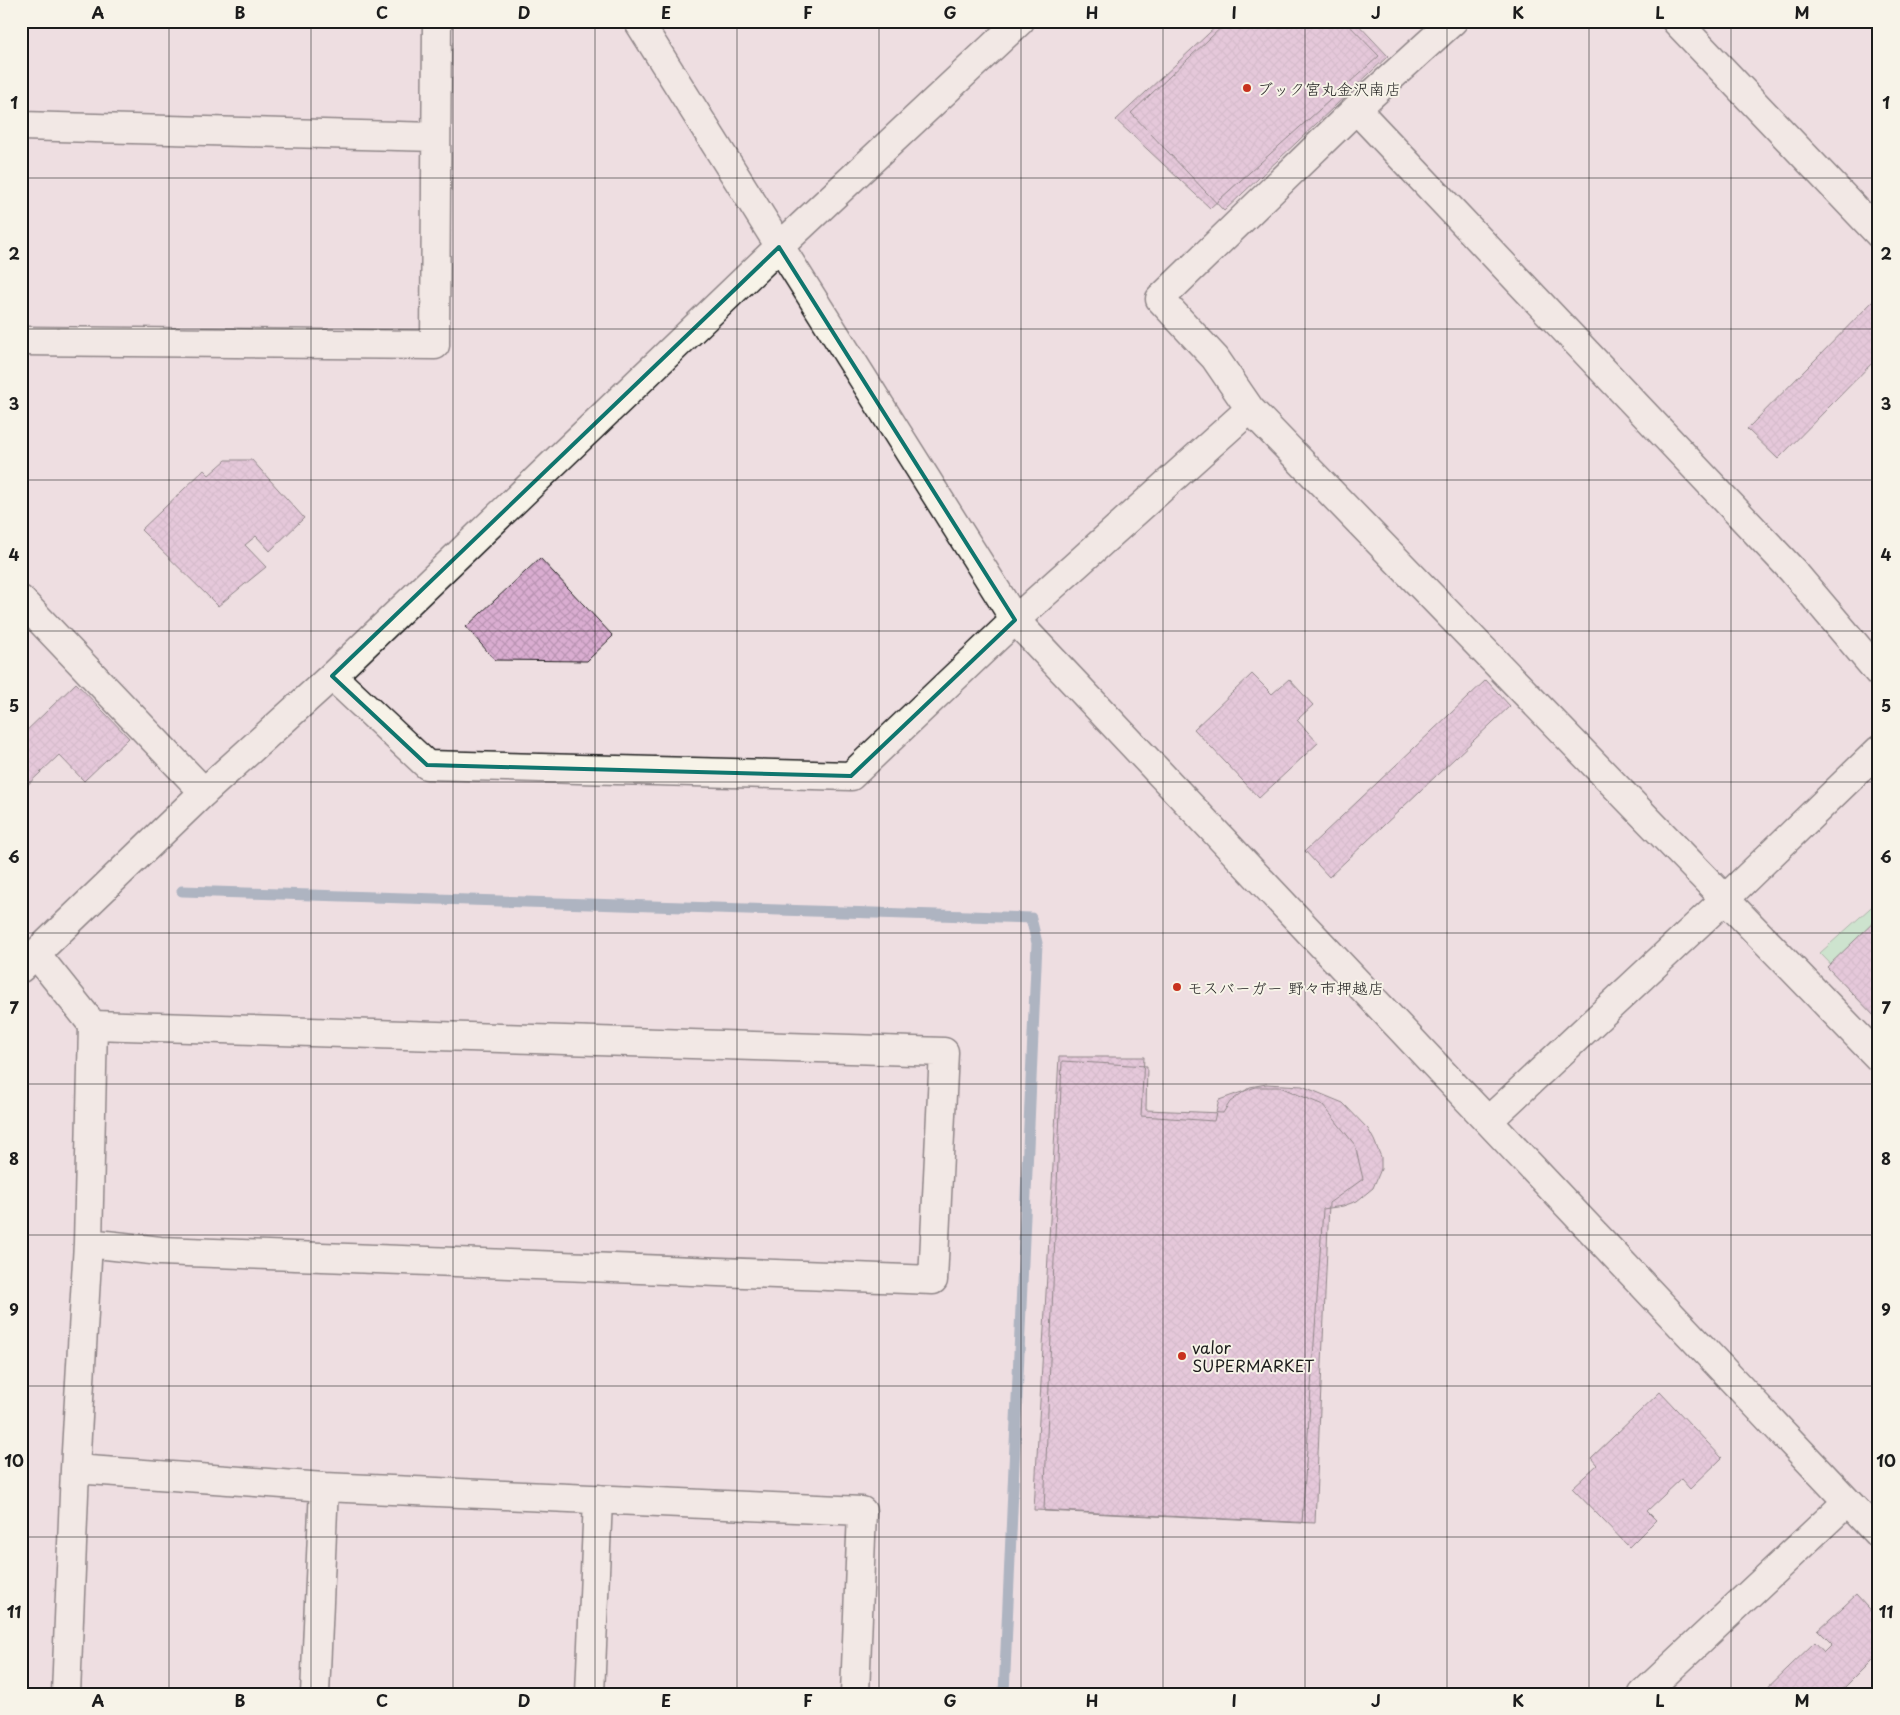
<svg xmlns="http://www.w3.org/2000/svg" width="1900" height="1715" viewBox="0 0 1900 1715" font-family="'Playpen Sans','Klee One',sans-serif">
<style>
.green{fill:#a4e9b5;stroke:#608268}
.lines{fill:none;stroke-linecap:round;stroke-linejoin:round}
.stream{stroke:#608199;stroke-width:11}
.building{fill:url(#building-cross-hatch);stroke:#1c1c1c}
.street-casing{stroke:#1c1c1c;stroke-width:31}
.secondary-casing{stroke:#1c1c1c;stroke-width:31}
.street{stroke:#f7f3e8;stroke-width:28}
.secondary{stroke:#f7f3e8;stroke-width:28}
.marked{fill:none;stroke:#0f766e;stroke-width:4;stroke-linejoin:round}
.grid{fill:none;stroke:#1c1c1c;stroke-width:1;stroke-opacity:0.55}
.poi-dot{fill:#c8321e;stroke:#f7f3e8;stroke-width:2}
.labels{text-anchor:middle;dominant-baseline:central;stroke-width:4;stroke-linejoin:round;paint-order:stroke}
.poi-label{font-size:16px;fill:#1c1c1c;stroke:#f7f3e8;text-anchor:start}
.neatline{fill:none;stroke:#1c1c1c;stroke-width:2}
.grid-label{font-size:16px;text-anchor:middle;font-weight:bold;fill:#1c1c1c}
</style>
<defs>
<pattern id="building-cross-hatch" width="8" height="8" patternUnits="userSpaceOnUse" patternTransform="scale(1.25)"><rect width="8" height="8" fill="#daadd1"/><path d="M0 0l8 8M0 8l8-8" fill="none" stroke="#ba94b3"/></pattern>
</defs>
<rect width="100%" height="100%" fill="#eedee1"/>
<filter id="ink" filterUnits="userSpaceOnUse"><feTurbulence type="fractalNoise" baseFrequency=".02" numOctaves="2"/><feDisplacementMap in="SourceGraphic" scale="10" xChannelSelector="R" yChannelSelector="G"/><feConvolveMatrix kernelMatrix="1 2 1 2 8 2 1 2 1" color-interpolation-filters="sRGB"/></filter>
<g filter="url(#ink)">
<path class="green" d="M1879,900V1014L1820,953Z"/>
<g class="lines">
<path class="stream" d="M182,891L1031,918L1037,943L1004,1694"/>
</g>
<path class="building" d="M1222,21H1345L1379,56L1210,208L1116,120Z
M1228,21H1355L1388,56L1224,211L1131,113Z
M1875,299L1879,303V356L1778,459L1747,429Z
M226,460H252L304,518L270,551L256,536L245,545L266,567L218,606L141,530L204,470L209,475Z
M540,558L613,636L587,661L495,660L466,627Z
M1252,674L1272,694L1289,679L1313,705L1297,720L1318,743L1259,798L1194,729Z
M1486,680L1510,706L1329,877L1305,851Z
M76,683L129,738L84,781L59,755L21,791V736Z
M1879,917V1021L1827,967Z
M1059,1057H1144L1141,1116L1214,1121L1219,1100L1256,1087H1280L1323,1105L1355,1145L1363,1179L1329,1203L1315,1523L1034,1510Z
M1062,1061L1147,1066L1146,1110L1223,1113L1230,1102L1250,1087L1266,1084L1302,1086L1343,1103L1368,1129L1374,1140L1381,1157V1169L1373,1188L1357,1201L1343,1206L1323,1209L1302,1523L1044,1511Z
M1660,1392L1722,1458L1690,1489L1681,1479L1647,1511L1656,1520L1629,1547L1572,1488L1597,1465L1591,1458Z
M1856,1595L1879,1620V1653L1838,1694H1761L1815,1642L1824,1652L1832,1644L1818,1630Z"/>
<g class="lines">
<defs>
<path id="street" d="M1676,21L1879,234
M1356,109L1792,570L1879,673
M21,126L436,137
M21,341L435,345L437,21
M1250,409L1879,1058
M21,600L204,792
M332,676L427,765L851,776L1015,620L1250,409L1215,358L1160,299L1356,109L1453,21
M36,954L93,1025L88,1243L75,1469L66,1694
M1489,1120L1725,899L1879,750
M88,1243L160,1251L933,1280L944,1052L93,1025
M75,1469L324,1487L315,1694
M324,1487L862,1511L855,1694
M590,1694L598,1499
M1643,1694L1847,1502"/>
<path id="secondary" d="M638,21L1015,620L1879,1535
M21,968L204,792L332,676L779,247L1020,21"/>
</defs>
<use href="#street" class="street-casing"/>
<use href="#secondary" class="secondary-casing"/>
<use href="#street" class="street"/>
<use href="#secondary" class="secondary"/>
</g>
</g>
<path d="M0 0H1900V1715H0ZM779,247L1015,620L851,776L427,765L332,676Z" fill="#eedee1" fill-opacity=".55" fill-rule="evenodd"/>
<path class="marked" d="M779,247L1015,620L851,776L427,765L332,676Z"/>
<path class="grid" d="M169,21V1694M311,21V1694M453,21V1694M595,21V1694M737,21V1694M879,21V1694M1021,21V1694M1163,21V1694M1305,21V1694M1447,21V1694M1589,21V1694M1731,21V1694M21,178H1879M21,329H1879M21,480H1879M21,631H1879M21,782H1879M21,933H1879M21,1084H1879M21,1235H1879M21,1386H1879M21,1537H1879"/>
<g class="poi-dot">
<circle cx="1247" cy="88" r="5"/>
<circle cx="1177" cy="987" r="5"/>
<circle cx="1182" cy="1356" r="5"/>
</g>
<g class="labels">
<g class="poi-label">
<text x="1257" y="88">ブック宮丸金沢南店</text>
<text x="1187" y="987">モスバーガー 野々市押越店</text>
<text x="1192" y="1347">valor<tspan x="1192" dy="18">SUPERMARKET</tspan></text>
</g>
</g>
<rect width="1900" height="1715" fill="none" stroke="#f7f3e8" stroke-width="55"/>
<rect x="28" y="28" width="1844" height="1660" class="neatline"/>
<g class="grid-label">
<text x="98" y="19">A</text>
<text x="240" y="19">B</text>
<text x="382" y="19">C</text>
<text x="524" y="19">D</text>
<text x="666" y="19">E</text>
<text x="808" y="19">F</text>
<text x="950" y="19">G</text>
<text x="1092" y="19">H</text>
<text x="1234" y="19">I</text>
<text x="1376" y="19">J</text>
<text x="1518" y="19">K</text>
<text x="1660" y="19">L</text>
<text x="1802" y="19">M</text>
<text x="14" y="109">1</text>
<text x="1886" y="109">1</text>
<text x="14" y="260">2</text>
<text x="1886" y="260">2</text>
<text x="14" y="410">3</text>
<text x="1886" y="410">3</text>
<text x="14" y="561">4</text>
<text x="1886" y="561">4</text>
<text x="14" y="712">5</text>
<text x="1886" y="712">5</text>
<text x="14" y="863">6</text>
<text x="1886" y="863">6</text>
<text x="14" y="1014">7</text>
<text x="1886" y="1014">7</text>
<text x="14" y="1165">8</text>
<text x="1886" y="1165">8</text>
<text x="14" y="1316">9</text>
<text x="1886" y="1316">9</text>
<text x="14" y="1467">10</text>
<text x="1886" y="1467">10</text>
<text x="14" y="1618">11</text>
<text x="1886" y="1618">11</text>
<text x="98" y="1707">A</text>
<text x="240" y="1707">B</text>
<text x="382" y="1707">C</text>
<text x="524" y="1707">D</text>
<text x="666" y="1707">E</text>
<text x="808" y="1707">F</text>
<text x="950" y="1707">G</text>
<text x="1092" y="1707">H</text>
<text x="1234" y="1707">I</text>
<text x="1376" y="1707">J</text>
<text x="1518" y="1707">K</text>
<text x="1660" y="1707">L</text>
<text x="1802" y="1707">M</text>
</g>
</svg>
